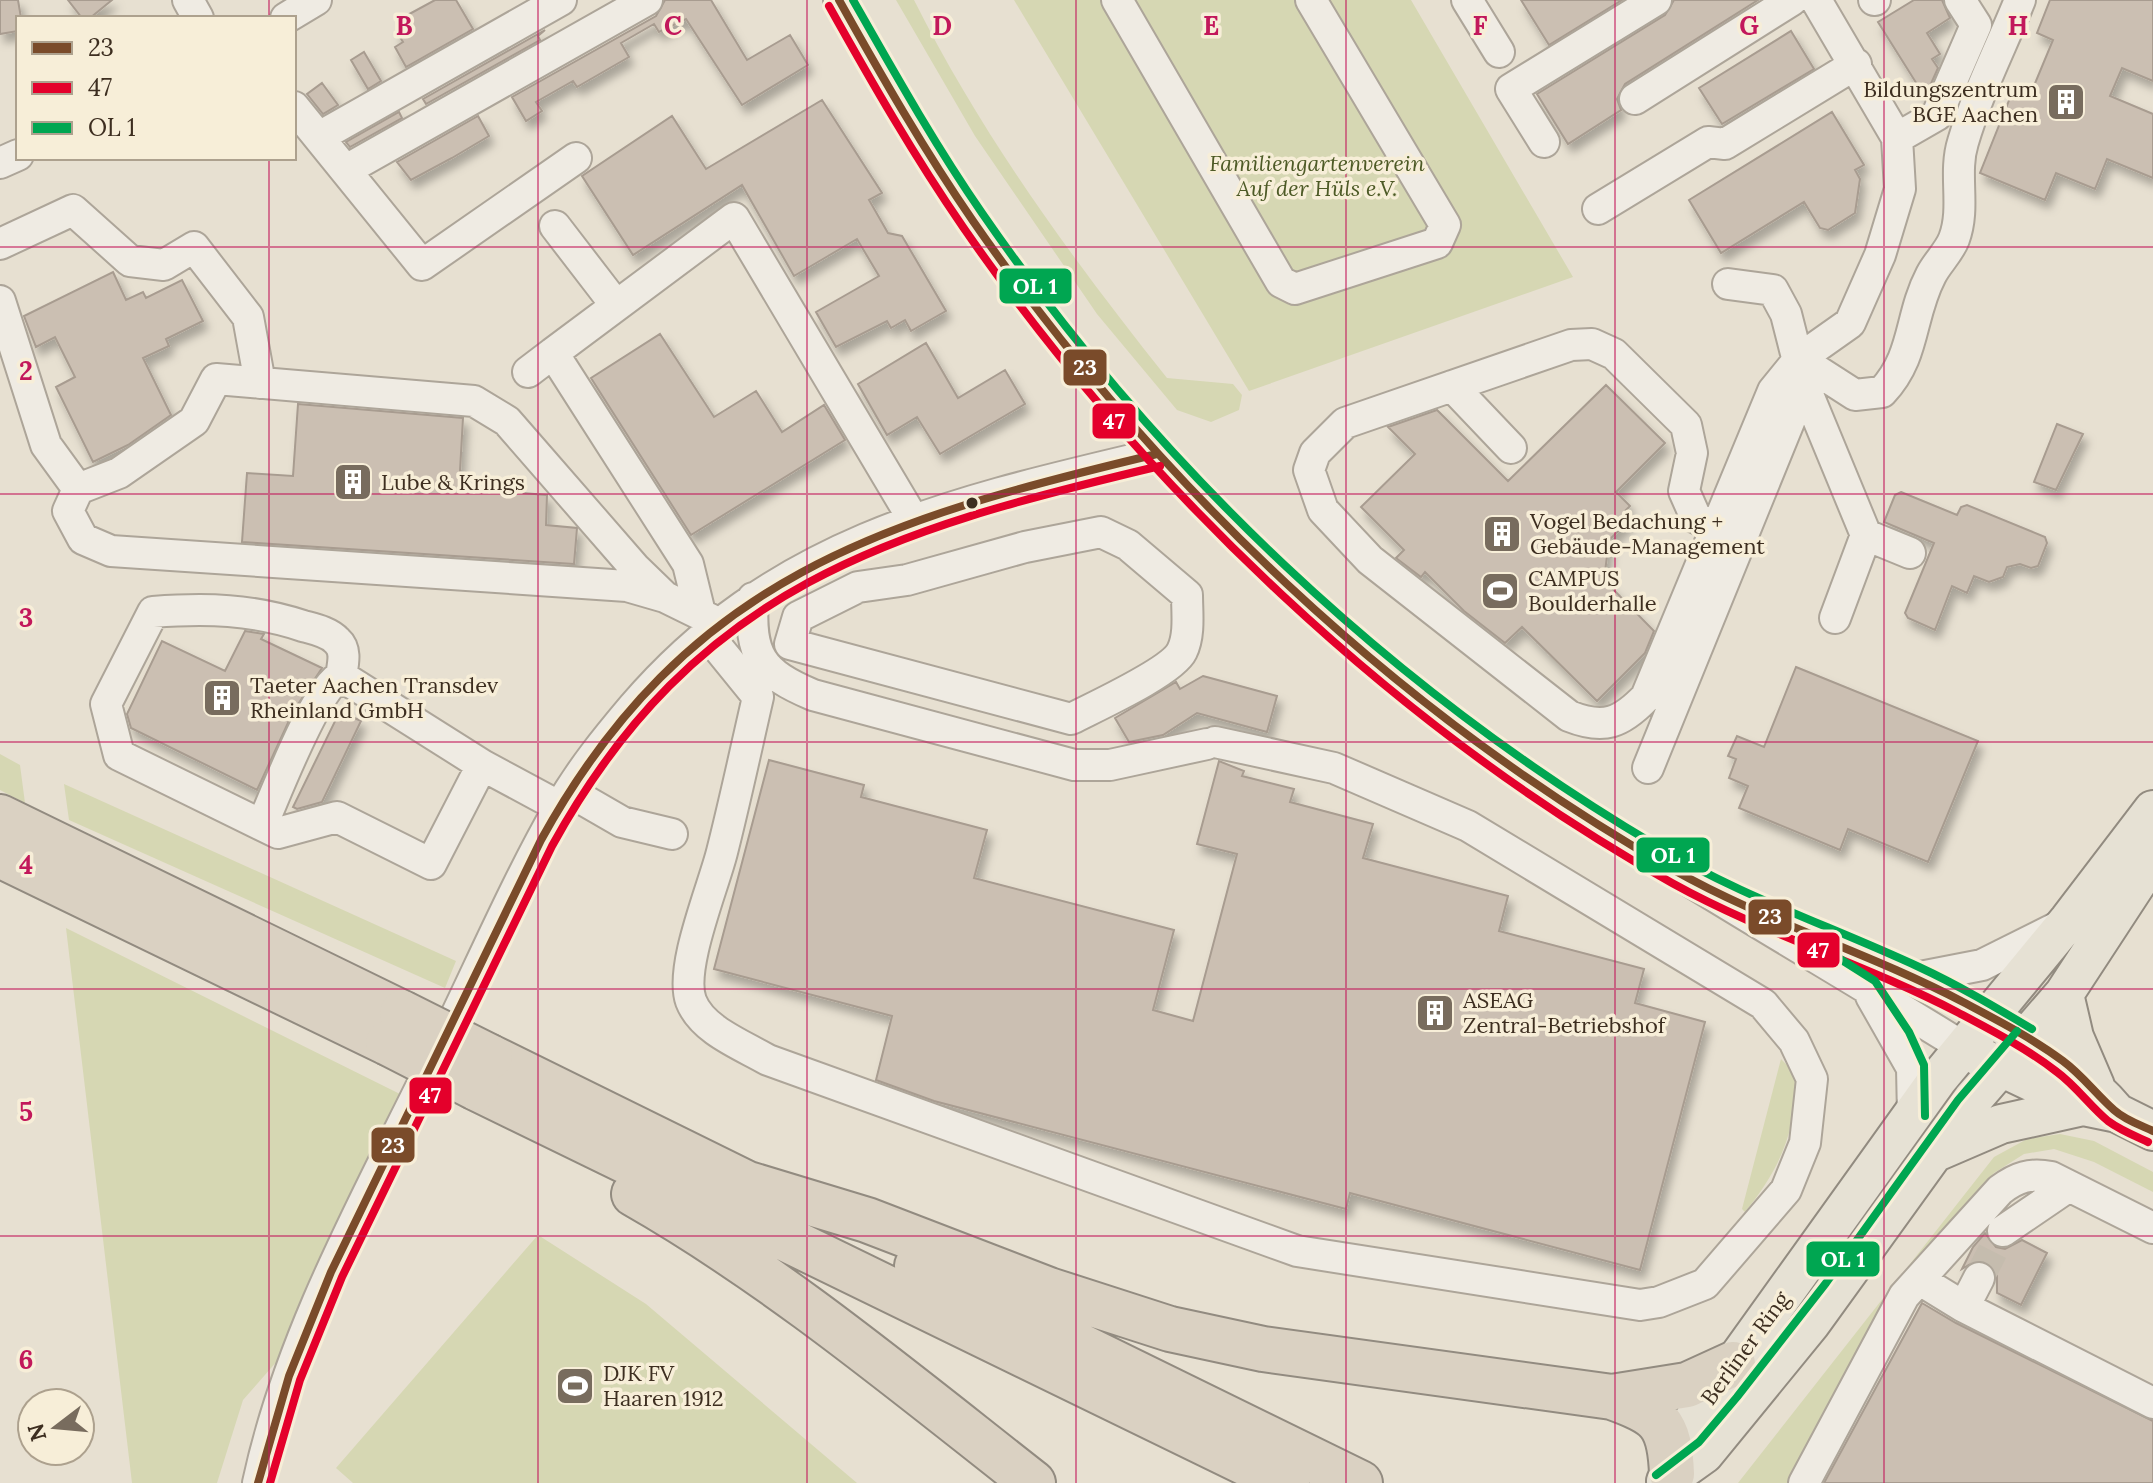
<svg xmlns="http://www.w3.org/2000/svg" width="2153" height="1483" viewBox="0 0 2153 1483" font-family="Lora,serif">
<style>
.green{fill:#d6d7b3}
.building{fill:#cbbfb2;stroke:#a89c90;stroke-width:2;filter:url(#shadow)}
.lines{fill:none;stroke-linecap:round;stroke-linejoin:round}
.minor-tunnel{stroke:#c5bcae;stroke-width:30;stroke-dasharray:30 15;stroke-linecap:butt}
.minor-casing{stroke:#ada599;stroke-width:34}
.major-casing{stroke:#928b80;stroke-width:42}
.highway-casing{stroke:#928b80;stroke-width:48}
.minor{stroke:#efebe3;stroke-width:30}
.major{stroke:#e6e1d4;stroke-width:38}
.highway{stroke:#dad1c2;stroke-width:44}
.highway-bridge-casing{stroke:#928b80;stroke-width:48;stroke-linecap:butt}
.highway-bridge{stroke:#dad1c2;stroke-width:44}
.bus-1-casing{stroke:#f7eed8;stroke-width:14}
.bus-2-casing{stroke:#f7eed8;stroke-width:14}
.bus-3-casing{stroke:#f7eed8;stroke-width:14}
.bus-1{stroke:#7a4b2a;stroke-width:8}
.bus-2{stroke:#e4002b;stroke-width:8}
.bus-3{stroke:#00a651;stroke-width:8}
.grid{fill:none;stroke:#c2185b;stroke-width:2;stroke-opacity:0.55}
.bus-dot{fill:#3d2e20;stroke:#f7eed8;stroke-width:3}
.labels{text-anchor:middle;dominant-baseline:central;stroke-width:7;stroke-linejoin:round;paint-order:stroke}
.poi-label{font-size:22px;fill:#3d2e20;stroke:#f7eed8;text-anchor:start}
.park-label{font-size:22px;font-style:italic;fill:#4d5a26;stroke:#f7eed8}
.street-label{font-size:22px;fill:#3d2e20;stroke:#f7eed8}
.grid-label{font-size:26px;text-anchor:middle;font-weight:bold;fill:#c2185b;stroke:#f7eed8;stroke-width:7;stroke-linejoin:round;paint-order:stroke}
.line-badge{stroke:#f7eed8;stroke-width:3}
.badge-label{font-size:22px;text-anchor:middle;font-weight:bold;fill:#fff}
</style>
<defs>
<filter id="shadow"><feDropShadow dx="4.5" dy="8" stdDeviation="4" flood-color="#0004"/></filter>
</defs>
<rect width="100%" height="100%" fill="#e7e0d1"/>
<path class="green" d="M896,0H914C982,136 1073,260 1167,378L1233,384L1242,395L1239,410L1211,422L1177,410L1097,314L975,136Z
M1014,0H1411L1573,277L1249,391Z
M0,754L20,765L25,803L0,790Z
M64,784L456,961L445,988L69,820Z
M66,928L406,1097L285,1352L243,1400L217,1483H132Z
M1781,1059L1796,1074C1797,1130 1780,1169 1745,1212L1742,1209Z
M2060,1134L2094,1141L2153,1172V1192L2094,1162L2054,1149L2024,1154L1994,1173L1883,1307L1794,1483H1738L1994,1157L2027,1139Z
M538,1235L646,1304L857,1483H353L336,1468Z"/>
<path class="building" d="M0,0H18L21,18H18V31L0,34Z
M68,0H112L90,18H82Z
M435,0H456L473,29L406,67L395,47L403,42L396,31L406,25L402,18Z
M665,0H711L747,60L790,35L808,65L742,105L686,19L659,32L654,24L621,43L629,57L577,87L573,81L536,102L542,111L526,121L512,97L656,16Z
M1521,0H1622L1549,45Z
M1674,0H1758L1625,84L1617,99L1621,110L1568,144L1537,94L1665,15Z
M1914,0H1942L1950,18L1927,33L1940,54L1932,59L1938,68L1925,97L1878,22Z
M2050,0H2153V81L2122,68L2110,96L2153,114V178L2107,159L2095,189L2056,173L2045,200L1980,173L2014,88L2031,93L2053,40L2037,33Z
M545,30L538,36L540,40L426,104L423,99Z
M1791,31L1814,69L1722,124L1699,88Z
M364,52L381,81L368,89L351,60Z
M322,83L338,105L323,114L307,94Z
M822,100L882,193L869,200L888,233L902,236L946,311L911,331L905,320L891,328L887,321L836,347L816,312L879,276L857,239L794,276L742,185L633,255L582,176L672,116L706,169Z
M399,112L402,118L350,147L346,142Z
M1832,112L1864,165L1855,170L1860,179L1855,213L1828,230L1820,228L1804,202L1721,253L1689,200Z
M478,116L489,136L452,158L411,180L397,162Z
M113,272L126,300L143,292L146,298L182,280L203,321L166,339L169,346L143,358L171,415L128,445L93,462L56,387L75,377L55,337L36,347L24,316Z
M660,334L714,417L756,391L782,432L824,405L845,440L691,535L591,378Z
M926,343L958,398L1005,370L1025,404L940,454L917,417L887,435L858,384Z
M1606,385L1665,443L1616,492L1630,506L1625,511L1632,518L1609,540L1604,580L1654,631L1645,653L1597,701L1522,627L1505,643L1464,611L1425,572L1421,577L1396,558L1404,550L1361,507L1415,454L1388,427L1437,410L1508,481Z
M298,404L463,418L459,488L547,495L546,525L577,528L574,564L242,542L247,473L293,476Z
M2057,424L2083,434L2056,490L2034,482Z
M1901,492L1957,515L1961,507L1967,505L2045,537L2047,543L2038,566L2031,568L2020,564L2007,567L2003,577L1989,582L1974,576L1967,593L1952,586L1935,630L1908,618L1905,613L1934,543L1884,522L1895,495Z
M245,631L264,634L261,639L322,668L293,712L257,790L131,728L127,714L162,641L225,671Z
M1796,667L1978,741L1928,862L1848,829L1840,850L1739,808L1748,786L1729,778L1736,759L1728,756L1737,736L1764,747Z
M1203,676L1277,696L1267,732L1197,713L1163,735L1129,742L1115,718L1176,682L1180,689Z
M340,711L361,721L322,802L297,809L293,807Z
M769,760L864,785L861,797L987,830L974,878L1174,930L1153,1010L1193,1021L1237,854L1197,844L1219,761L1244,771L1242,776L1294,789L1290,802L1373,824L1363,858L1508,896L1499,931L1644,969L1635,1003L1705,1022L1640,1270L1350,1193L1346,1209L934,1101L876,1080L892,1016L714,969Z
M1985,1233L1996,1247L2005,1249L2022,1240L2047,1253L2021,1305L1997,1293V1276L1988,1262L1977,1260L1962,1269L1973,1247Z
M1922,1303L1956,1323L2153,1421V1483H1824Z"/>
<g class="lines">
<path class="minor-tunnel" d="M1979,1278L2003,1231"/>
<defs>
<path id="minor" d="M188,0L198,18
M839,0C960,228 1107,418 1298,592C1348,638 1398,683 1453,724C1615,843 1793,941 1963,1047
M1117,0L1281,282L1295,289L1437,243L1445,225L1311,0
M1467,0L1499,52
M1874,0H1875
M286,18L316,0
M1635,99L1792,0
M294,107L422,265L576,158
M319,137L561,0
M1897,138L1937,115L1976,25L1960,0
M1544,142L1511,89L1656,0
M0,163L18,155
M346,170L647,0
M1598,209L1708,142L1725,144L1856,64
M555,226L615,304
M0,244L73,210L130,261L164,265L194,247L248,317L260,383
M0,301L46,445L78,489
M1799,359L1855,395L1882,392C1916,356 1909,317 1931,275C1937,263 1949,252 1954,239C1966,207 1953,174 1963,142C1977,94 2001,47 2020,0
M528,372L553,353
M1804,385L1866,535L1910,553
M1452,386L1511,448
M1717,528L1696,518L1684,491L1692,453L1686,425L1614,354L1592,344L1571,345L1345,423L1315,453L1309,470L1323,510L1370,560L1569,716C1604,730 1621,723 1646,697L1773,391L1799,359L1850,323L1880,255L1900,189L1897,138L1816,0
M1101,532L1128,545L1187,595C1187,612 1190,635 1182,651C1172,672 1094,707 1071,719L790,644L798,617L858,587L907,580L1025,547Z
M665,597L627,586L111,551L83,539L68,511L78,489L119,473L194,421L216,379L474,401L507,421L635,568L665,597L718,623
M753,598C749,656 761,673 813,695L1074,765H1110L1207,744
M700,613L688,564L553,353L734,218L913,519
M1835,618L1866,535
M706,633L758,697C746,749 735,801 722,852C713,888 679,968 691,1001C702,1030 742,1045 768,1060L1297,1251L1640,1305L1659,1302L1705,1284L1786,1190L1805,1143L1812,1079L1794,1041L1763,1004L1468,826L1334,768L1215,742
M341,676C343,664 347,650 337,641C329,632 314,629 303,626C252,609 206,608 153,612L106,704L119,755L278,833L337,817L431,864L482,765L560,807
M1648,768L1804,385L1786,314L1773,290L1728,284
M570,792L622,822L672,834
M262,825C276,794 315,689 341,676L482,765
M1790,924L1915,978L1988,1016
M1915,978L1982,965L2058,927
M1871,996L1912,1068L1913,1116
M2003,1231L2069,1186
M1920,1280L1964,1307L2153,1403
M1964,1307L1979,1278
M258,1483C289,1338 364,1203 429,1071C473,984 511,892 559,808C580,771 606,739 633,707C775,541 954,502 1157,454
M1804,1483L1904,1296L2000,1190C2017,1177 2030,1173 2051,1177L2153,1228"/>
<path id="major" d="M2064,994L2074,1037L2095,1086
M2006,1027C2048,1052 2085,1075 2117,1113
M1980,1057L2083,1106L2117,1113L2153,1131
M1936,1152L2001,1124L2083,1106
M1672,1474L1684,1433L1938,1079L2069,920L2153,810
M1666,1481L1704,1454L1811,1323L1972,1100L2064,994L2153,858"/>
<path id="highway" d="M0,817L402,1013
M0,855L388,1043
M490,1057L772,1196
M476,1088L1287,1483
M745,1183L867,1220L1049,1290L1170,1329L1263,1349L1612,1397C1659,1414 1670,1422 1672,1474
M634,1194C776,1275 904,1382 1033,1483
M917,1266L1360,1483
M1612,1397L1687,1385L1733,1364"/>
</defs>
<use href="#minor" class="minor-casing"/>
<use href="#major" class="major-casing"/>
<use href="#highway" class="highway-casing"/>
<use href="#minor" class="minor"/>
<use href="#major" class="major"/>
<use href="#highway" class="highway"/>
<defs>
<path id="highway-bridge" d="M402,1013L490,1057
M388,1043L476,1088"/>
</defs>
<use href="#highway-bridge" class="highway-bridge-casing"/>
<use href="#highway-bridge" class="highway-bridge"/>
<defs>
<path id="bus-1" d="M839,0C881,75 924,150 973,221C1154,482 1395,711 1672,869C1765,922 1868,952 1963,1002C1997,1020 2032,1038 2063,1061C2082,1075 2096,1094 2114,1110C2125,1120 2140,1125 2153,1131
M258,1483L289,1376L331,1272L541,840C686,577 884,519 1157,454"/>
<path id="bus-2" d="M829,6C871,81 914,156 963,227C1142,486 1397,729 1672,883C1764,934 1865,964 1957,1012C1991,1030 2026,1048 2057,1072C2076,1086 2090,1106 2108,1121C2120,1130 2135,1136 2148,1142
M270,1483L300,1380L342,1277L552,846C695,586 890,530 1160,466"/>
<path id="bus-3" d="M853,0C894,72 935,145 982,213C1158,468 1390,688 1657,846C1740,896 1831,926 1919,967C1958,985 1995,1007 2032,1029
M1818,945L1875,981L1909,1032L1924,1065L1925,1116
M1656,1475L1699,1442L1737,1397L1826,1283L1958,1100L2017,1031"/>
</defs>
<use href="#bus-1" class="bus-1-casing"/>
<use href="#bus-2" class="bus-2-casing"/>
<use href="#bus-3" class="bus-3-casing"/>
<use href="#bus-1" class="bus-1"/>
<use href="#bus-2" class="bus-2"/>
<use href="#bus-3" class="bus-3"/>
</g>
<path class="grid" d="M269,0V18M538,0V1483M807,0V1483M1076,0V1483M1346,0V1483M1615,0V1483M1884,0V1483M269,158V1483M0,247H2153M0,494H2153M0,742H2153M0,989H2153M0,1236H2153"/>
<defs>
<symbol id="building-square" viewBox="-11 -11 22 22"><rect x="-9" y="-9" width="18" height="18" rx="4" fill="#786c5e" stroke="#f7eed8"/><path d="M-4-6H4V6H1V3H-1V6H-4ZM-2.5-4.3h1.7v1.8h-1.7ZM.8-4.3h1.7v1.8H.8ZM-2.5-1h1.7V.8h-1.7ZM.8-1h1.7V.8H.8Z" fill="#fff"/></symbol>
<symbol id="stadium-square" viewBox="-11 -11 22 22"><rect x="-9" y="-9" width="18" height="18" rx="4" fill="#786c5e" stroke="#f7eed8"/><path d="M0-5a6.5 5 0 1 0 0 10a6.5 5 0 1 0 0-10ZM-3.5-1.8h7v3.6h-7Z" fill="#fff"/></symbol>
</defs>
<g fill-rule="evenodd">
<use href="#building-square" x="2044" y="80" width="44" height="44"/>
<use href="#building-square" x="331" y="460" width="44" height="44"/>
<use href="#building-square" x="1480" y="512" width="44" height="44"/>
<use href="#stadium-square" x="1478" y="569" width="44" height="44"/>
<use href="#building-square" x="200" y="676" width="44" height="44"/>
<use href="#building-square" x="1413" y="991" width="44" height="44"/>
<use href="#stadium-square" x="553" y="1364" width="44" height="44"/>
</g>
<circle class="bus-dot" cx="972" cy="503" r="7"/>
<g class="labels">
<g class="poi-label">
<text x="2038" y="89" text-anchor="end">Bildungszentrum<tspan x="2038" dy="25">BGE Aachen</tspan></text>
<text x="381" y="482">Lube &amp; Krings</text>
<text x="1530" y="521">Vogel Bedachung +<tspan x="1530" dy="25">Gebäude-Management</tspan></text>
<text x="1528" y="578">CAMPUS<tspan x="1528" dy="25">Boulderhalle</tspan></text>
<text x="250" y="685">Taeter Aachen Transdev<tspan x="250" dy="25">Rheinland GmbH</tspan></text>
<text x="1463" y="1000">ASEAG<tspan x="1463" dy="25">Zentral-Betriebshof</tspan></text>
<text x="603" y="1373">DJK FV<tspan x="603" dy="25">Haaren 1912</tspan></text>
</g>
<g class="park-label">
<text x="1317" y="163">Familiengartenverein<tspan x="1317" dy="25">Auf der Hüls e.V.</tspan></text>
</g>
<g class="street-label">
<text transform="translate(1745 1348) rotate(-54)">Berliner Ring</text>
</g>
</g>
<g class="grid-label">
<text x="404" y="35">B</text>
<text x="673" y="35">C</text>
<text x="942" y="35">D</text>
<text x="1211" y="35">E</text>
<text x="1480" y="35">F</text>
<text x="1749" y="35">G</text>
<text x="2018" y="35">H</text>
<text x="26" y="380">2</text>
<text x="26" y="627">3</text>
<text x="26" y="874">4</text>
<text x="26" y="1121">5</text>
<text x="26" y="1369">6</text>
</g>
<g class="line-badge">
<rect x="998" y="267" width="75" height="38" rx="8" fill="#00a651"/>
<rect x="1062" y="348" width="46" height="39" rx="8" fill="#7a4b2a"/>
<rect x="1091" y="402" width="46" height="38" rx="8" fill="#e4002b"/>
<rect x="1635" y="836" width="76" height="38" rx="8" fill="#00a651"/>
<rect x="1747" y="898" width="46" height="38" rx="8" fill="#7a4b2a"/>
<rect x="1796" y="931" width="45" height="38" rx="8" fill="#e4002b"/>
<rect x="408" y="1076" width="45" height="39" rx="8" fill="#e4002b"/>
<rect x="370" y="1126" width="46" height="38" rx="8" fill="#7a4b2a"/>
<rect x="1805" y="1240" width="76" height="38" rx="8" fill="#00a651"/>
</g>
<g class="badge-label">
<text x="1035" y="294">OL 1</text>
<text x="1085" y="375">23</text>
<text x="1114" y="429">47</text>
<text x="1673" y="863">OL 1</text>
<text x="1770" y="924">23</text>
<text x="1818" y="958">47</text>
<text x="430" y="1103">47</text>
<text x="393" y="1153">23</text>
<text x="1843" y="1267">OL 1</text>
</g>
<rect x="16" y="16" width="280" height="144" fill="#f7eed8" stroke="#ada18e" stroke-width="2"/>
<rect x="32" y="42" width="40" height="12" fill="#7a4b2a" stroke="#ada18e" stroke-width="2"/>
<text x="88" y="56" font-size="24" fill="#3d2e20">23</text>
<rect x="32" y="82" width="40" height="12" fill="#e4002b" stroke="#ada18e" stroke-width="2"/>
<text x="88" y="96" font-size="24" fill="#3d2e20">47</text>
<rect x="32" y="122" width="40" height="12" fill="#00a651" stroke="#ada18e" stroke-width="2"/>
<text x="88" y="136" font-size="24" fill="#3d2e20">OL 1</text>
<g transform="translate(56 1427) rotate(254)"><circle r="38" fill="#f7eed8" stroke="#ada18e" stroke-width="2"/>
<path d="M0-6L14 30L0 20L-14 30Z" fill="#786c5e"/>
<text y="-12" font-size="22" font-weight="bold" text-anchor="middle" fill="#3d2e20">N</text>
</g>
</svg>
